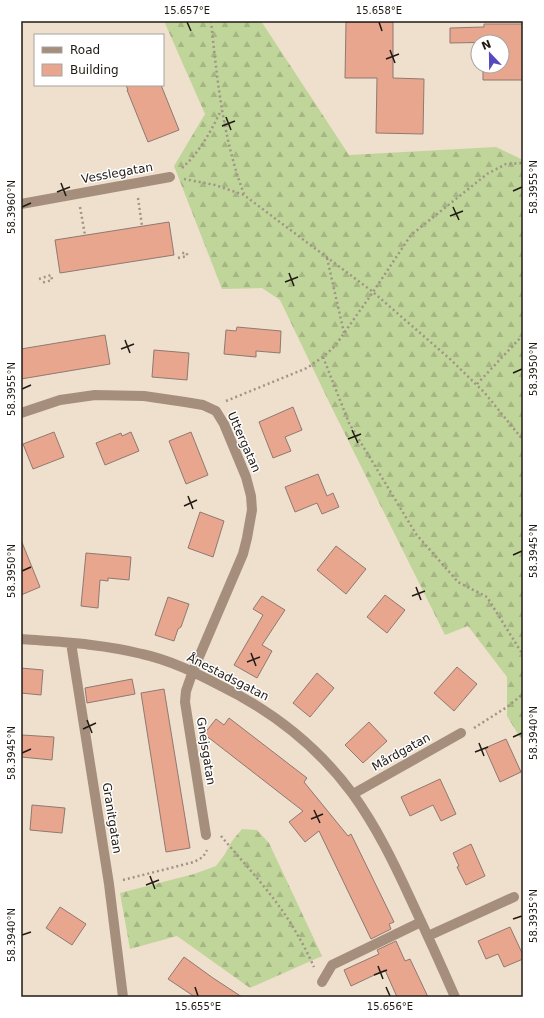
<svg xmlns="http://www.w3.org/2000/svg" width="544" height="1018" viewBox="0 0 544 1018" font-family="'DejaVu Sans',sans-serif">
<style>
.forest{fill:url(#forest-firs)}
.building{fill:#e8a68e;stroke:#8f7971}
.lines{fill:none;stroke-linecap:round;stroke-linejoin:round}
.path{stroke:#a09486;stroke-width:2.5;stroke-dasharray:2 3;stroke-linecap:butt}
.service{stroke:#a58e7c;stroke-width:10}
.minor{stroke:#a58e7c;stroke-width:10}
.ticks{fill:none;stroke:#201a13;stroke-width:1.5}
.labels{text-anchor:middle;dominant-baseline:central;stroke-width:3;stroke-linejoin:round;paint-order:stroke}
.street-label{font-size:12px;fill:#201a13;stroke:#fff}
.neatline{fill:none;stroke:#201a13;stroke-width:1.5}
.ticks-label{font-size:10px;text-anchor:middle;fill:#201a13}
</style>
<defs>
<pattern id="forest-firs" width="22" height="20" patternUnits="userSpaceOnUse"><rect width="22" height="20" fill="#c0d59a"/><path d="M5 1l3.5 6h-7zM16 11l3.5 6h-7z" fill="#a5b684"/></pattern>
</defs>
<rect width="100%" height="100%" fill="#efdfcd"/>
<path class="forest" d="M164,21H261L349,155L496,147L523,160V742L507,716V677L468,626L445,635L330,404L280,300L262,288L222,289L174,166L205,114Z
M242,829L257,830L269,843L322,956L250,988L177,936L130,949L120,893L194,874L216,866L225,854L232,841Z"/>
<path class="building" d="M346,22H393V78L424,79L423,134L376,133L377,78H345Z
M484,24H523V80H483V66H502V42L450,43V28L484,27Z
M126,85H161L179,130L148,142L127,90H128Z
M169,222L174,255L60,273L55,240Z
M237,327L281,331L280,353L256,351V357L224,354L226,330L236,331Z
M105,335L110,364L21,379V349Z
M154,350L189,353L187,380L152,377Z
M293,407L302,430L285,437L291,451L273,458L259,422Z
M54,432L64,457L33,469L23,444Z
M131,432L139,451L105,465L96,443L121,433L122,436Z
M191,432L208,475L186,484L169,441Z
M318,474L327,496L333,493L339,507L322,514L317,503L295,512L285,487Z
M200,512L224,521L213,557L188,548Z
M21,540L40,587L21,595Z
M336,546L366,569L346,594L317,570Z
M86,553L131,557L129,580L108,578V581L100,580L98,608L81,606Z
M385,595L405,610L387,633L367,617Z
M262,596L285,610L262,645L272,651L257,678L234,665L263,615L253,609Z
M168,597L189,604L181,627L178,629L174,641L155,635Z
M457,667L477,684L454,711L434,693Z
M21,668L43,670L41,695L21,693Z
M317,673L334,688L310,717L293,703Z
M132,679L135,694L87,703L85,688Z
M164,689L190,848L166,852L141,693Z
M229,718L307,778L304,782L348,836L351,834L394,922L389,924L391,929L371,939L319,831L305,842L289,822L303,811L204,734L216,719L224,725Z
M369,722L387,741L363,763L345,745Z
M22,735L54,737L52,760L21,757Z
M506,739L521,772L500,782L485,748Z
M440,779L456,814L441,821L433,805L410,816L401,797Z
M32,805L65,808L62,833L30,830Z
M471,844L485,876L466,885L457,867L459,866L453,853Z
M60,907L86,924L72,945L46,928Z
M510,927L523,955V959L504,967L498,954L486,959L478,941Z
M396,941L405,961L410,959L428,997H397L385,970L351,986L344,970L379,954L377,950Z
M184,957L213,978L242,997H195L168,979Z"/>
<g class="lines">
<path class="path" d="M211,21C217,79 223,139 244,194
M182,168C199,153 212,130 221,110
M184,179L215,185L244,195L373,292L450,359L484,392L523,440
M138,198L142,226
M80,207L85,235
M178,258L187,256V253H181
M327,258L344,333
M39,279L51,275L52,280L41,283
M323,357L349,423L416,534L458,582L487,597L523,655
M477,384L523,335
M226,401L307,368L323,357L335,346L373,292L411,235L487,174L506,164L523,163
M474,728L507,707L523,694
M221,836C247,867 277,898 297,934C303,944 309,956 314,967
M123,880L194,862L203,857L207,850"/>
<path class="service" d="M322,982L332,965L421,922"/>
<path class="minor" d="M21,204L170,177
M21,413L60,400L95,395L144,396L185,402L203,405L216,411L224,424L246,477L251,496L252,510L247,538L243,554L193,671L186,691L185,702L206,835
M21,639C61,642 103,644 142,654C170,660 196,673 221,686C272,711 318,747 352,793C376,826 394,863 411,900C426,932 441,965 455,997
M71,643L109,884L123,997
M353,794L461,733
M428,936L514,897"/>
</g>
<path class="ticks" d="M187,22L191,31M379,22L382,31M390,50L395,63M386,59L399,54M226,117L231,130M222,126L235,121M61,183L66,196M513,191L522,187M57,192L70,187M22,207L31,203M453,207L459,220M450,216L463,211M289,273L294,286M285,282L298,277M125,340L130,353M121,349L134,344M513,373L522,369M22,389L31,385M352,430L358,443M348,439L361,434M188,496L193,509M184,506L197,500M513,555L522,551M22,571L31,567M416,587L421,600M412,596L425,591M251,653L256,666M247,662L260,657M87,720L92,733M83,729L96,723M513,737L522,733M479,743L484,756M475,752L488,747M22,753L31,749M314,810L320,823M311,819L323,814M150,876L155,889M146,885L159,880M513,919L522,916M22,935L31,932M378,966L383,979M374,975L387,970M195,987L198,996M386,987L390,996"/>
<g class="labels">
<g class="street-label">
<text transform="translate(117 173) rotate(-10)">Vesslegatan</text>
<text transform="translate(244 442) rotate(66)">Uttergatan</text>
<text transform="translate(228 677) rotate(27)">Ånestadsgatan</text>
<text transform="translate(206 751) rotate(81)">Gnejsgatan</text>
<text transform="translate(401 752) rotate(-29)">Mårdgatan</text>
<text transform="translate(112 818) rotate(81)">Granitgatan</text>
</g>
</g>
<rect width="544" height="1018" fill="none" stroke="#ffffff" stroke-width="44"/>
<rect x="34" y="34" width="130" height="52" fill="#ffffff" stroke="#a6a3a1"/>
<rect x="42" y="47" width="20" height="6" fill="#a58e7c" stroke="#a6a3a1"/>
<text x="70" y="54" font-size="12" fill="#201a13">Road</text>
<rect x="42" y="64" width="20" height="12" fill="#e8a68e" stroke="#a6a3a1"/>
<text x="70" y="74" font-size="12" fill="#201a13">Building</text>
<g transform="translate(490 54) rotate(338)"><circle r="19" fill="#ffffff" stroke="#a6a3a1"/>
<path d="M0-3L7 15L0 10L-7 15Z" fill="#5649c0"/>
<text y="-6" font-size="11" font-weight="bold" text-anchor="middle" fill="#201a13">N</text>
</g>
<rect x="22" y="22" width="500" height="974" class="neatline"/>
<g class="ticks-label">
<text x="187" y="14">15.657°E</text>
<text x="379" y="14">15.658°E</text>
<text transform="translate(533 187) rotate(-90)" y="4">58.3955°N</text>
<text transform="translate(11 207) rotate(-90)" y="4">58.3960°N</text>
<text transform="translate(533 369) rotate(-90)" y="4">58.3950°N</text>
<text transform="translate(11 389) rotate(-90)" y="4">58.3955°N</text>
<text transform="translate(533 551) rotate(-90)" y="4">58.3945°N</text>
<text transform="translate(11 571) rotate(-90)" y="4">58.3950°N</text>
<text transform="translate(533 733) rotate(-90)" y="4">58.3940°N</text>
<text transform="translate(11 753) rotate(-90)" y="4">58.3945°N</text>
<text transform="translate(533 916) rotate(-90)" y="4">58.3935°N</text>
<text transform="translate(11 935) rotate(-90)" y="4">58.3940°N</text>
<text x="198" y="1010">15.655°E</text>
<text x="390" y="1010">15.656°E</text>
</g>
</svg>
